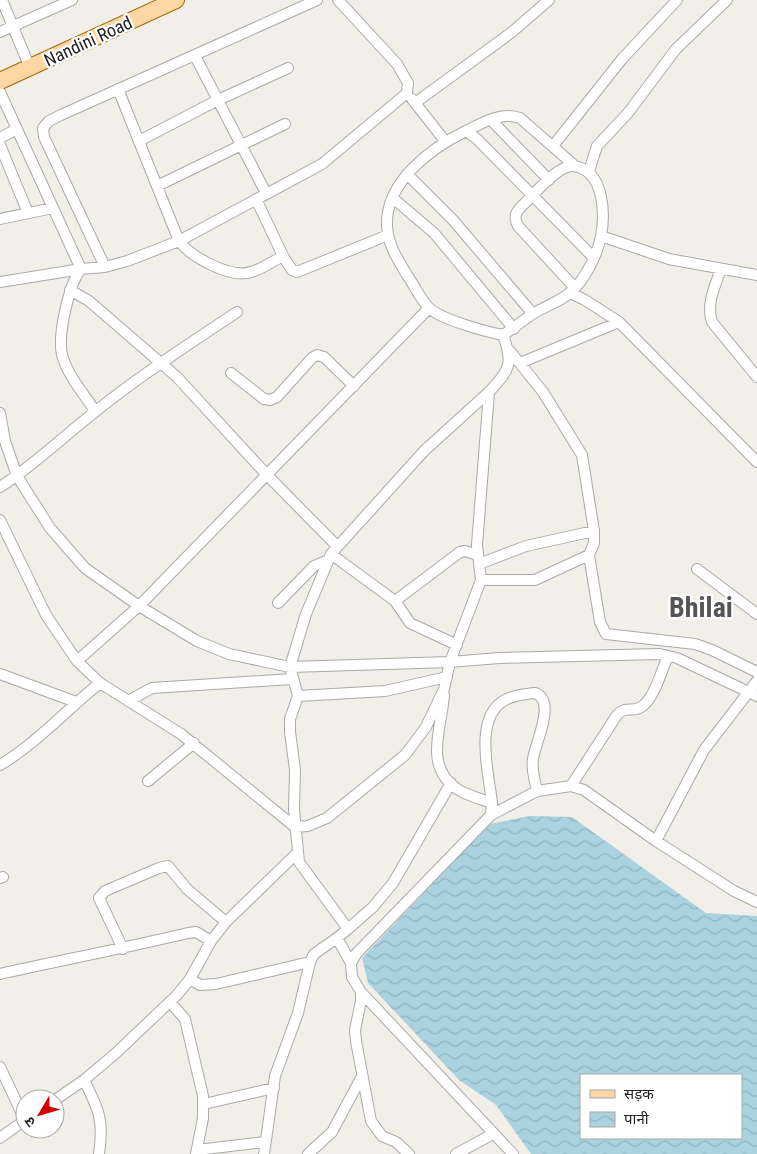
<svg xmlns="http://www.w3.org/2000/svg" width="757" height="1154" viewBox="0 0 757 1154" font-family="'Roboto Condensed','Noto Sans Devanagari',sans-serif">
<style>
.water{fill:url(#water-waves);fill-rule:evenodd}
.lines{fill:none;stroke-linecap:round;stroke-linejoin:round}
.minor-casing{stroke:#a9a9a9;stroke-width:12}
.primary-casing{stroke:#a06b00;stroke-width:18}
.minor{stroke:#fff;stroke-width:10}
.primary{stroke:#fcd6a4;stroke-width:16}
.labels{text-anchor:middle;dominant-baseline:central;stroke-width:4.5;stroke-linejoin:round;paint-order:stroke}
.street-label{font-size:18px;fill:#222;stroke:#fff}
.town-label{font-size:28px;font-weight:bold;fill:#555;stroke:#fff}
</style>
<defs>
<pattern id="water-waves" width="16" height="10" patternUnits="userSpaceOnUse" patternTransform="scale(1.25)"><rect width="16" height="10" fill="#aad3df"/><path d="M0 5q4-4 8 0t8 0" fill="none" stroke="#92b5bf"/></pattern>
</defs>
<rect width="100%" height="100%" fill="#f2efe9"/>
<path class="water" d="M530,816L572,817L706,913L757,916V1154H531L496,1105L459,1080L368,983L362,958L489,824ZM581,1075H741V1138H581Z"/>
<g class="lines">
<defs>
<path id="minor" d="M2,0L30,68
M0,32L72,0
M195,56L266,193
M118,89L179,241C191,257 231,279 251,272C262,269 273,261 283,256L292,270L297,272L388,235
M0,92L81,269C69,284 56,339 63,358C69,377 84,394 95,411
M412,99L445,141
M415,103L512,32L549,0
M491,120L549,180
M466,131C482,123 502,111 520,118L575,166
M0,138L17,129
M139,141L218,100L288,68
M0,145L28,213
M553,146L622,59L677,0
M589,171L597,146L628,113L676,49L727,0
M407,174L453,220L533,314
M157,186L285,124
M256,199L283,256
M394,199L434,233L514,329
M0,219L53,208
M601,236L669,259L757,275
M105,267L44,137L43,128L49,121L61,115L317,0
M721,269C715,286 706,304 712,322L757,377
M0,282L81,269L105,267L127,261L179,241L322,164L407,93L408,83L397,64L338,0
M575,288L518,226C511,213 520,208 529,199C539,189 554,171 567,167C572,165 576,166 581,168C604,177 605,215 601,236C597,256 585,279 571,292C561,301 546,306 534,313C523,320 514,328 503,335C487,332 439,319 428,307C420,298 414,285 407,275C398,260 388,245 387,226C385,182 431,148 466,131L477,139L594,258
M70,290L89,301L177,377L267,475L337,546
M570,293L585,300L619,322L757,462
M520,363L619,322
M231,373L264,399L270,400L277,397L312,358L317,355L324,357L354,386
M0,413L5,441L17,476L50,528L85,568L139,606L197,641L229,654L290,667L450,662L499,658L660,654L677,658L757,696
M0,487C34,465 64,436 96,411C141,375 189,344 237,312
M0,520L46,615L77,661L100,683L181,734L295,827L308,826L327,818L405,755L426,727L444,689L450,662L481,580L477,545L489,392C509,370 514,365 503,335
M331,554L395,601L410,623L457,645
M589,555L600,622L606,634L695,644L712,650L757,672
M479,564L526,546L594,531
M697,569L757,614
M481,580H535L589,555L594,543V531L582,455L543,392L509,350
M395,601L460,552L465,551L478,555
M278,603L314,566L328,560
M77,661L139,606L429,308
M0,674L76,702
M444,695C442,728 423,765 457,789C466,795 481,799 492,803
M298,696L385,691L447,677
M128,701L152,688L292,679
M0,765C37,743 66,710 100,683
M148,781L194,743
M571,786L617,715C626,705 632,713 641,707C654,700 662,669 668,656
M491,815L492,803C489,774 473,717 505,700C514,695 525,694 535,693C557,701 535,743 533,759C531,769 535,781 537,791
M656,841L704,750L757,681
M0,878L3,877
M348,929L373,907L393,883L451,783
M123,949L99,898L105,891L159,868L168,866L187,889L226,922
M351,963L337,938L348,929L299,862L294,810L295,770L290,732V719L298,696L290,667L306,614L331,554L424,451L489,392
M0,974C63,960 125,948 188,933L196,932L211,941
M190,979L200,985L216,984L310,962
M361,992L513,1154
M170,1002L185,1019L203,1096V1118L196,1154
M0,1067L25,1120
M84,1080C99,1110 104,1120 99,1154
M55,1100L84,1080L116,1053L177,995L190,979L211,941L226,922L297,853
M204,1104L274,1088
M0,1138L25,1120
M197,1150L265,1142
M264,1154L275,1076L298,1013L310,962L314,954L337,938
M308,1154L332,1132L362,1076
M409,1154L396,1142L382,1136L371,1121L356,1041L355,1030L361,1001V992L352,977L351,963L356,954L491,815L537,791L571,786L584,790L656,841L734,891L757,902
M456,1154L493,1134"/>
<path id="primary" d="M0,81L176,0"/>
</defs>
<use href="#minor" class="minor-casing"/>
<use href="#primary" class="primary-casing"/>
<use href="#minor" class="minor"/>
<use href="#primary" class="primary"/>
</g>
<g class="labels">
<g class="street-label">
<text transform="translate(88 41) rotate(-25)">Nandini Road</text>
</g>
<g class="town-label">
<text x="701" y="607">Bhilai</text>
</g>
</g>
<rect x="580" y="1074" width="162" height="65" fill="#ffffff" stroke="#a7a7a7"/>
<rect x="590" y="1090" width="25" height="8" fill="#fcd6a4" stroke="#a7a7a7"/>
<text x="624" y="1099" font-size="15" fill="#222222">सड़क</text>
<rect x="590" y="1112" width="25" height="15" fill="url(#water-waves)" stroke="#a7a7a7"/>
<text x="624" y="1124" font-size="15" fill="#222222">पानी</text>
<g transform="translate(40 1114) rotate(232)"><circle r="24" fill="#ffffff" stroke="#a7a7a7"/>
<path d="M0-4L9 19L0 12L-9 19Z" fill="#d40000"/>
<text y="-8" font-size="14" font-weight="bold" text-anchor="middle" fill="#222222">उ</text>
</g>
</svg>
